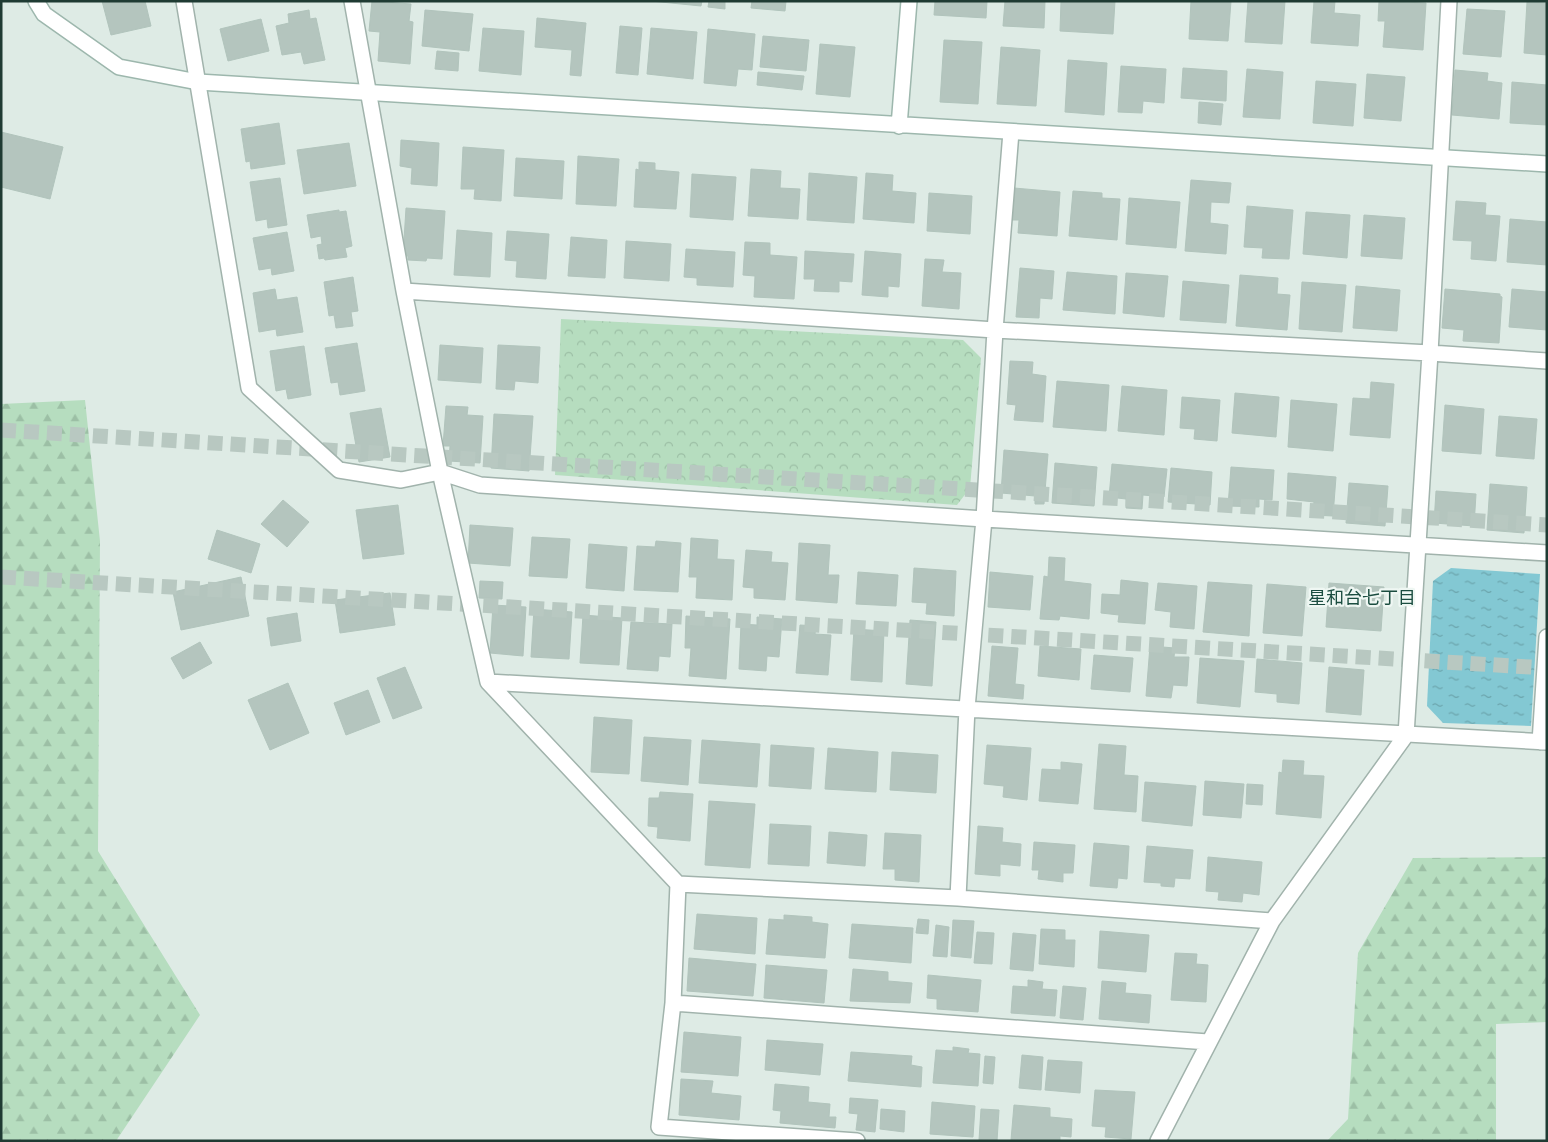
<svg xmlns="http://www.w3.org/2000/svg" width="1548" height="1142" viewBox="0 0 1548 1142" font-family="'DejaVu Sans','Noto Sans JP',sans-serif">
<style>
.forest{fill:url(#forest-firs)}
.park{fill:url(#park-crowns)}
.water{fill:url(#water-ripples)}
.building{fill:#b4c5be;stroke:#b1c4bc}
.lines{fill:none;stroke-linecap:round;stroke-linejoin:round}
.highway-tunnel{stroke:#b8c8c1;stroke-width:15;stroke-dasharray:15 8;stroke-linecap:butt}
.street-casing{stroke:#a1b3ac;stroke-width:18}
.secondary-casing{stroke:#9db7ad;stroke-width:18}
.street{stroke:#fff;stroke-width:15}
.secondary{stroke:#fff;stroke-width:15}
.labels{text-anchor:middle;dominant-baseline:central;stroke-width:4.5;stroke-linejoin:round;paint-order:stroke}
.neighbourhood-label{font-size:18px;fill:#1b4d40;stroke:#eff7f3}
</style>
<defs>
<pattern id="forest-firs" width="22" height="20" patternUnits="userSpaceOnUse" patternTransform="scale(1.25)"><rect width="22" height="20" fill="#b6ddbf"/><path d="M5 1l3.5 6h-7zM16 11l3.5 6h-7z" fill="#9cbfa5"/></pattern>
<pattern id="park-crowns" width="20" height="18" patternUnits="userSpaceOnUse" patternTransform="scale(1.25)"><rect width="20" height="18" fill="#b6ddbf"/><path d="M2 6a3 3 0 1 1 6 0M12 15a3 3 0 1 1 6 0" fill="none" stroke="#9cbfa5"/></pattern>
<pattern id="water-ripples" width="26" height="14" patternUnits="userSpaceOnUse" patternTransform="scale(1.25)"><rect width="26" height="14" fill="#83c8d3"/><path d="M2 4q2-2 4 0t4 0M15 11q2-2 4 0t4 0" fill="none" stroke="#6ba4ac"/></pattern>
</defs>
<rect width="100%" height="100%" fill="#deebe5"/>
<path class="forest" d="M85,400L100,541L98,851L200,1015L116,1141H1V404Z
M1547,857V1022L1496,1024V1141H1327L1348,1119L1358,953L1413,858Z"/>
<path class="park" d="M561,319L963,340L981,358L970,488L957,505L555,475Z"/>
<path class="water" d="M1451,568L1540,574L1531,726L1443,723L1427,706L1433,581Z"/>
<path class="building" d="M102,1H145L151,26L111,35Z
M372,1L411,4L409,21L413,22L410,64L378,61L380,32L369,31Z
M651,1H702L701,6Z
M709,1H725V9L708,7Z
M752,1H786L785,11L751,8Z
M935,1H987L986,18L934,15Z
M1005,1H1045L1044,28L1003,26Z
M1061,1H1115L1113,34L1060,31Z
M1191,1H1231L1228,41L1189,39Z
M1248,1H1285L1282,44L1245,42Z
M1314,1H1335L1334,13L1360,15L1358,46L1311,43Z
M1379,1L1426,3L1423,50L1383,47L1385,21H1378Z
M1527,2L1547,3V55L1524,53Z
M1467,9L1505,11L1501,57L1463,54Z
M309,10L310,19L316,18L325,60L304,64L301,52L282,55L276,26L289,23L288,14Z
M425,10L473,14L469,51L422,46Z
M537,18L586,23L581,76L570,75L572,50L535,47Z
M261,19L269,51L228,61L220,29Z
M620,26L642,28L638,75L616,73Z
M483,28L524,31L521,75L479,71Z
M651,28L697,32L693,79L647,74Z
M708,29L755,34L752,70L738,69L736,86L704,83Z
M763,36L809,40L806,71L760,67Z
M944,40L982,42L978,104L940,102Z
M820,44L855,47L850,97L816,94Z
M1001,47L1040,50L1036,106L997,104Z
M437,51L459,53L458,71L435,69Z
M1068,60L1107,63L1104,115L1065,112Z
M1121,66L1166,69L1164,103L1143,101L1142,113L1118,112Z
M1183,68L1227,71L1226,101L1181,98Z
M1247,69L1283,72L1280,119L1243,117Z
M1455,70L1488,73L1487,81L1502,83L1499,119L1452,115Z
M758,72L804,76L802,90L757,85Z
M1367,74L1405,77L1401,121L1364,118Z
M1316,81L1356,84L1353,126L1313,123Z
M1512,82L1547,85V125L1510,123Z
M1199,102L1223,104L1221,125L1198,123Z
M279,123L285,164L251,169L250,161L246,162L241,129Z
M1,132L63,147L50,199L1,187Z
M401,140L439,143L437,186L411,184L412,168L400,166Z
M349,143L356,186L304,194L297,150Z
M463,147L504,150L501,201L474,199L475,189H461Z
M578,156L619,159L616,206L576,204Z
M516,158L564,161L562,199L514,196Z
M639,162L655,163V170L679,172L676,209L634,207L636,169L639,170Z
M751,169L781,171L780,188L800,189L798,219L748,216Z
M809,173L857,177L854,223L807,220Z
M866,173L893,175L892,191L916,193L914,223L863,219Z
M692,174L736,177L733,220L690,217Z
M280,178L287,225L268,228L267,219L256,221L250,182Z
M1191,180L1231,183L1229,203L1211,202L1210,223L1228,225L1226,254L1185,251Z
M1014,188L1060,192L1057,236L1018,233L1019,220H1012Z
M1073,191L1102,193V198L1120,199L1117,240L1069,236Z
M929,193L972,196L970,234L927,231Z
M1129,198L1180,202L1176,248L1126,244Z
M1456,201L1486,203L1485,215L1500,216L1496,261L1471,259L1472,241L1453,240Z
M1247,206L1293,210L1289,259L1262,258L1263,248L1244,247Z
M406,208L445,211L442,259L427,258L426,261L408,260V256H403Z
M339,210V212L346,211L352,246L345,248L347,257L325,260L324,258L319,259L317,245L322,244L321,236L311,238L307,215Z
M1306,212L1350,215L1347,258L1303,254Z
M1364,215L1405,218L1402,259L1361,256Z
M1510,219L1547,222V265L1507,262Z
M457,230L492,233L490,277L454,275Z
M507,231L549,234L546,279L516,277L517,261L505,260Z
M287,232L294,271L272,275L271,268L259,270L253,238Z
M571,237L607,240L605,278L568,276Z
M626,241L671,244L669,281L624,278Z
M745,242L770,243V255L797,257L794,299L754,297L755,276L743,275Z
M686,249L735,252L733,287L697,285V278L684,277Z
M805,251L854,254L852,282L839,281V292L814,291L815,279H804Z
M865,251L901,254L899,287L888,286V297L862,295Z
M925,259L944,260L942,272L961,273L959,309L922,306Z
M1020,268L1054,271L1052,299L1040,298L1039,318L1016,317Z
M1067,272L1117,276L1115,314L1063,310Z
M1126,273L1168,276L1164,317L1123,313Z
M1240,275L1278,278L1277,294L1290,295L1287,330L1236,326Z
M353,277L358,311L351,312L353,326L336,328L334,315L329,316L324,282Z
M1183,281L1229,285L1226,323L1180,320Z
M1302,282L1346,285L1342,332L1299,329Z
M1356,286L1400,290L1397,331L1353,328Z
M275,289L277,300L297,297L303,332L277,336L276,329L259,332L253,293Z
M1445,289L1500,294V296L1502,297L1499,343L1463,341L1464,330L1442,328Z
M1512,289L1547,292V330L1509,327Z
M357,343L365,391L340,395L338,382L331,383L325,348Z
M440,345L483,348L481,383L438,380Z
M498,345L540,347L538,383L515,381L514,390L496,389Z
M304,346L311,395L288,399L286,389L276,391L270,351Z
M1010,361L1033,362L1032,374L1046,376L1043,422L1014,420L1016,405L1007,404Z
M1057,381L1109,385L1106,431L1053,427Z
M1371,382L1394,384L1390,438L1350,435L1353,398L1370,399Z
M1122,386L1167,390L1164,435L1118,431Z
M1235,393L1279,397L1276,437L1232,433Z
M1182,397L1220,400L1217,441L1194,439L1195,429L1180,428Z
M1291,400L1337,404L1333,451L1288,447Z
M1445,405L1484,409L1481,454L1442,451Z
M446,406L468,407L467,415L483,416L480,463L449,461L450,446H443Z
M381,408L390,457L359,462L350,413Z
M494,414L533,416L529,471L491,468Z
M1499,416L1537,419L1534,459L1496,456Z
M1004,450L1048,454L1044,504H1035V496L1001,493Z
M1055,463L1097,467L1094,506L1052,503Z
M1112,464L1167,469L1164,497L1143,495L1142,509L1126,508V499L1109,497Z
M1231,467L1274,470L1272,500L1259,499V507L1228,506Z
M1171,468L1212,472L1210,505L1168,502Z
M1288,473L1336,477L1333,516L1313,515L1314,502L1287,499Z
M1349,483L1388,486L1385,526L1346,523Z
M1490,484L1527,487L1524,533L1487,530Z
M1436,491L1476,494L1474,526L1434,523Z
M283,500L309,522L287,547L261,524Z
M398,505L404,554L363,559L356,510Z
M470,525L513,528L510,566L468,563Z
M217,530L260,544L251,573L208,559Z
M532,537L570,539L567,578L529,576Z
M691,538L718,540L717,559L734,560L732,600L696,598L697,577H689Z
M656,541L681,543L678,592L634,590L637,546L655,547Z
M799,543L830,545L828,575H839L837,603L796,600Z
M589,544L627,547L624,591L586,588Z
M746,550L772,552L771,562L788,563L785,600L754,598V588L743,587Z
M1049,557L1065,558L1064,581L1091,584L1089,619L1060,616L1059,620L1040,619L1044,576L1048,577Z
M914,568L956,571L954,616L926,614L927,603L912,602Z
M858,572L898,575L896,606L856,604Z
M990,572L1033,576L1030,610L988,607Z
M241,577L249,616L181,630L173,592Z
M1121,580L1148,583L1145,624L1118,622L1119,615L1101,613L1102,594L1120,595Z
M480,581L503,582L502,599L479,598Z
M1208,582L1252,585L1249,636L1203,632Z
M1158,583L1197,586L1194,629L1170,627L1171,612L1155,610Z
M1329,583L1384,587L1381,631L1326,627Z
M1267,584L1306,587L1302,636L1263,633Z
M390,593L395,625L340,633L335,600Z
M493,605L526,607L523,656L490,653Z
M534,609L572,612L569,659L531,657Z
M297,613L301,641L271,646L267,618Z
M583,615L622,618L619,665L580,663Z
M686,616L730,619L726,679L689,676L691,648H685Z
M757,617L782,619L779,657L767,656L766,671L739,669L741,624L757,625Z
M910,620L936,622L932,686L906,684Z
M631,622L672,624L670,657L659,656L658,671L627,669Z
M800,625L816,626L815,634L831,635L828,675L796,673Z
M854,629L884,631L882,682L851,680Z
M200,642L212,663L183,679L171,658Z
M992,646L1018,648L1015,684L1024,685L1023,699L988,696Z
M1040,646L1081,649L1079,680L1038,676Z
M1150,646L1175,648L1174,657H1189L1187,686L1173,685L1171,698L1146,696Z
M1094,655L1133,658L1130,692L1091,689Z
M1200,658L1244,661L1240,707L1197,703Z
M1257,659L1302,663L1299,704L1277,702V694L1255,692Z
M405,667L422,708L393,719L377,678Z
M1329,667L1364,670L1361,715L1326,712Z
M288,683L309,733L270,750L248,700Z
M368,690L380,722L346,735L334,703Z
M594,717L632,720L629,774L591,772Z
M644,737L691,740L688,785L641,781Z
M702,740L760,744L757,787L699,783Z
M1099,744L1126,746L1124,775L1138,776L1136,812L1094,809Z
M771,745L814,748L811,789L769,786Z
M987,745L1031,748L1027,800L1003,797L1004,786L984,784Z
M828,748L878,752L876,792L825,789Z
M892,752L938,755L936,793L890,790Z
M1283,760L1304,761L1303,775L1324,776L1321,818L1276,814L1279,772L1282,773Z
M1061,762L1082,764L1078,804L1039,801L1042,769L1061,770Z
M1205,781L1244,784L1241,818L1203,815Z
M1145,782L1196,786L1192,826L1142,821Z
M1247,784L1263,785L1262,805L1246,804Z
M660,792L693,794L690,841L657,838L658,827L648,826L649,798H659Z
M709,801L755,804L750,868L705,865Z
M770,824L811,826L809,866L768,864Z
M978,826L1003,828L1002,842L1021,844L1020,866L1000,864V876L975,874Z
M829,832L867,835L865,866L827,863Z
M885,833L921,835L919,882L895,880V869H883Z
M1034,842L1075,845L1073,873H1063V882L1038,879L1039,870H1032Z
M1094,843L1129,846L1127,879L1118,878L1117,888L1090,886Z
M1147,846L1193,850L1190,879L1175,878L1174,887L1161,886V883L1144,882Z
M1208,857L1262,862L1259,895L1243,893L1242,902L1218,900L1219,892L1206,891Z
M697,914L757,918L755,954L694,949Z
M784,915L812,917V922L828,924L825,958L766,954L769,919L784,920Z
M918,919L929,920L928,934L916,933Z
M953,920L974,921L971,958L951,956Z
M852,924L913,928L911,963L849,958Z
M936,925L949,927L947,957L933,956Z
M1041,929L1065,930V940H1075L1074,967L1039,964Z
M1100,931L1149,935L1146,972L1098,968Z
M977,932L994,933L992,964L974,963Z
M1013,933L1036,935L1033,971L1010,969Z
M1175,953L1197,954L1196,964L1208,965L1206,1002L1171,1000Z
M689,958L756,964L753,996L687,991Z
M766,965L827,970L824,1003L764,998Z
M853,969L888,972V981L912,983L910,1003L850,1001Z
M928,975L981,980L978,1012L937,1009V999L927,998Z
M1028,980L1043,982L1042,989L1057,990L1055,1016L1011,1013L1013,986L1028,987Z
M1102,981L1126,983L1125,993L1151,995L1149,1023L1099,1019Z
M1063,986L1086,988L1083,1020L1060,1018Z
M684,1032L741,1037L738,1076L681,1072Z
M767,1040L823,1044L820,1075L765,1070Z
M953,1047L969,1049L968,1053L980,1054L978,1086L933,1083L936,1050L953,1051Z
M851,1052L912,1056L911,1065L922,1067L921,1087L848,1081Z
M1022,1055L1043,1057L1041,1090L1019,1088Z
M985,1056L995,1057L993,1084L983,1083Z
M1048,1060L1082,1062L1080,1093L1045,1090Z
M681,1079L713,1081L711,1093L741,1096L739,1120L679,1115Z
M775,1084L809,1087L808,1102L830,1104L829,1117H836L835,1128L780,1123L781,1111L773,1110Z
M1095,1090L1135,1092L1131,1139L1105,1137L1106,1127L1092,1126Z
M850,1098L878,1100L875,1132L856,1130L858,1114L849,1113Z
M932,1102L975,1106L973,1137L930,1134Z
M1014,1105L1050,1108V1117L1072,1119L1071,1137L1060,1136V1141L1011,1140Z
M881,1109L905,1111L904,1132L880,1129Z
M981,1109L999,1110L997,1141L979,1140Z"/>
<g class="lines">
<path class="highway-tunnel" d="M1,430L1547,525
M1,577L1547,668"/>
<defs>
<path id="street" d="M184,1L249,388L339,470L401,480L440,472L480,485L984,519L1547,553
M352,1L404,291L440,472L488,682L678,884L673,1003L659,1127L857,1141
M404,291L995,330L1430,353L1547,361
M488,682L1547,742
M1540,742L1547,637
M678,884L958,898L1272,921
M958,898L967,708L984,519L995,330L1011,132
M673,1003L1208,1042
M1158,1141L1272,921L1406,735L1430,353L1449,1"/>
<path id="secondary" d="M36,1L44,14L119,67L198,82L1547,164
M899,126L909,1"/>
</defs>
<use href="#street" class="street-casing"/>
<use href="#secondary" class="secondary-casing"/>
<use href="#street" class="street"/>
<use href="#secondary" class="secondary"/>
</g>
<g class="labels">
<g class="neighbourhood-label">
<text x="1362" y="597">星和台七丁目</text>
</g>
</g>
<rect width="1548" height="1142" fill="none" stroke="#1f3b33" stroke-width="5"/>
</svg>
